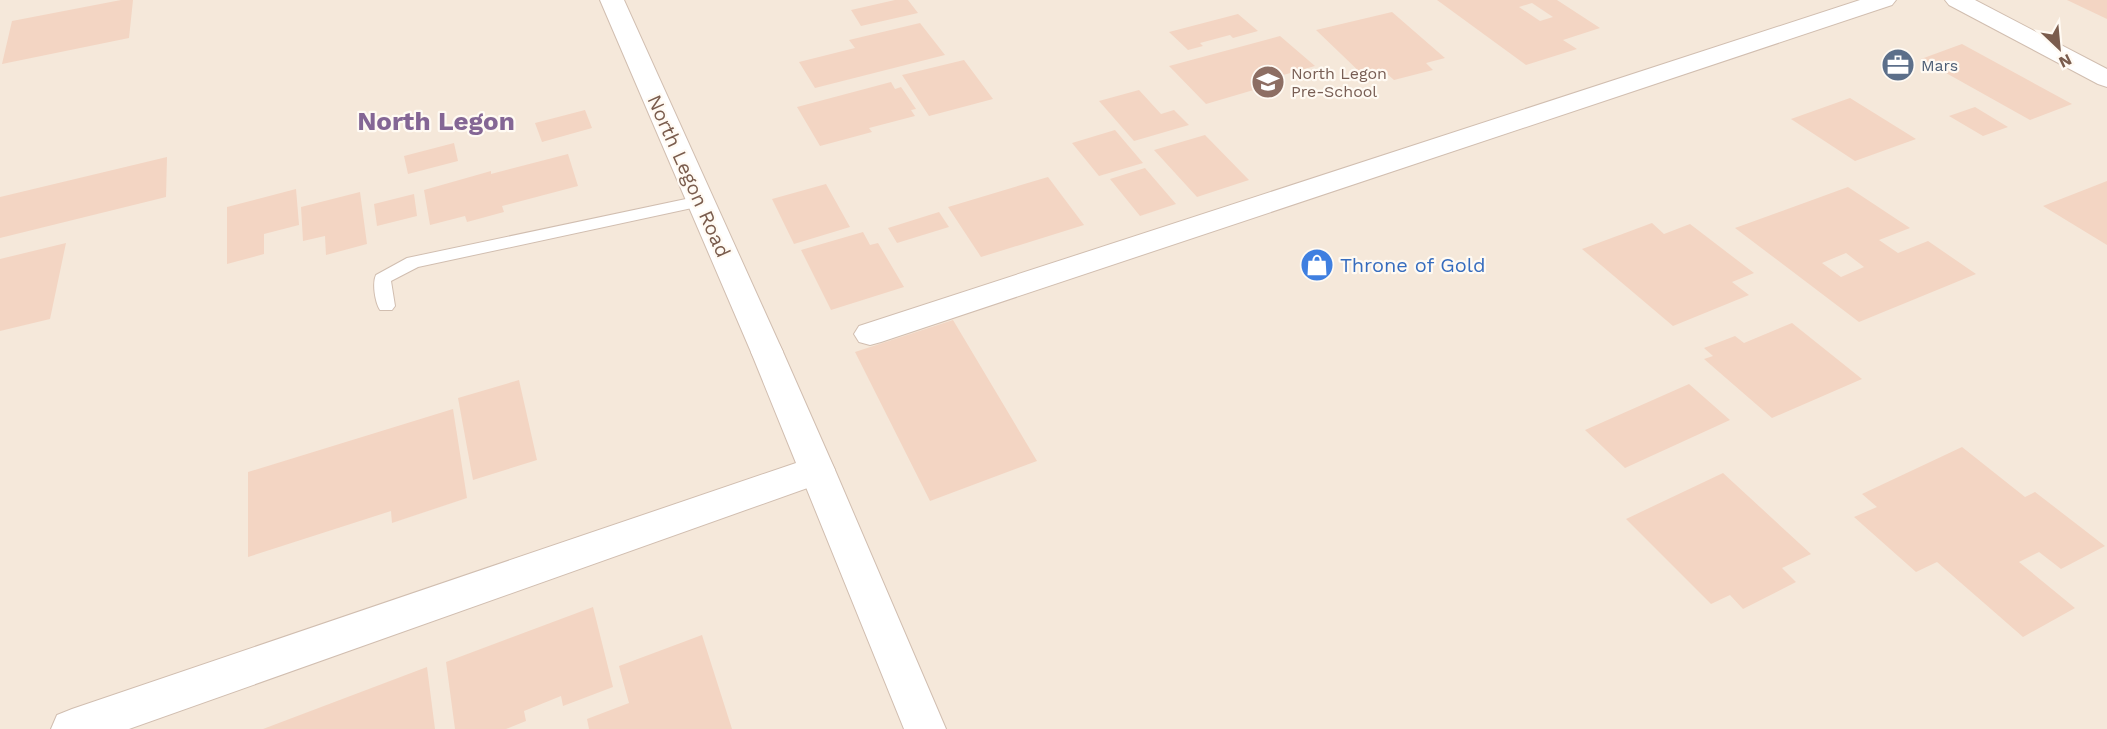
<svg xmlns="http://www.w3.org/2000/svg" width="2107" height="729" viewBox="0 0 2107 729" font-family="'Work Sans',sans-serif">
<style>
.residential{fill:#f5e8da}
.building{fill:#f3d5c3;fill-rule:evenodd}
.lines{fill:none;stroke-linecap:round;stroke-linejoin:round}
.service-casing{stroke:#d1beb0;stroke-width:2}
.minor-casing{stroke:#d1beb0;stroke-width:2}
.tertiary-casing{stroke:#d1beb0;stroke-width:2}
.service{fill:#fff;fill-rule:evenodd}
.minor{fill:#fff;fill-rule:evenodd}
.tertiary{fill:#fff;fill-rule:evenodd}
.labels{text-anchor:middle;dominant-baseline:central;stroke-width:4.5;stroke-linejoin:round;paint-order:stroke}
.far-service-label{font-size:16px;fill:#4e5e75;stroke:#fffaf3;text-anchor:start}
.far-education-label{font-size:16px;fill:#785e54;stroke:#fffaf3;text-anchor:start}
.street-label{font-size:20px;fill:#7a5c4d;stroke:#fffaf3}
.shop-label{font-size:20px;fill:#366cbe;stroke:#fffaf3;text-anchor:start}
.district-label{font-size:26px;font-weight:bold;fill:#846695;stroke:#fffaf3}
</style>
<rect width="100%" height="100%" fill="#fdf6ec"/>
<path class="residential" d="M0,0H2107V729H0Z"/>
<path class="building" d="M121,0H133L129,38L2,64L12,21Z
M895,0H908L918,13L861,26L851,10Z
M1437,0H1557L1600,28L1563,40L1577,49L1526,65ZM1532,3L1553,17L1540,21L1519,7Z
M2067,0H2107V19Z
M1392,12L1445,58L1426,63L1433,70L1394,80L1386,73L1366,78L1316,30Z
M1238,14L1258,31L1233,38L1230,35L1200,43L1203,46L1188,50L1169,32Z
M920,23L945,55L815,88L799,62L855,48L849,40Z
M1280,36L1315,66L1252,84L1257,89L1206,104L1169,66Z
M1962,44L2072,104L2030,120L1921,59Z
M964,60L993,99L929,116L902,75Z
M891,82L895,89L901,87L916,109L911,110L915,116L869,128L872,132L820,146L797,107Z
M1139,90L1161,114L1174,110L1189,125L1134,141L1099,101Z
M1850,98L1916,139L1855,161L1791,119Z
M1975,107L2008,127L1983,136L1949,116Z
M585,110L592,128L542,142L535,123Z
M1115,130L1143,163L1099,176L1072,143Z
M1205,135L1249,180L1197,197L1154,150Z
M454,143L458,161L408,174L404,156Z
M568,154L578,186L502,206L504,212L467,222L465,216L430,225L424,190L491,171V174Z
M167,157L166,197L0,238V197Z
M1145,168L1176,204L1140,216L1110,179Z
M1048,177L1084,225L981,257L948,207Z
M2107,181V245L2043,206Z
M826,184L850,227L794,244L772,199Z
M1848,187L1910,228L1879,240L1898,253L1928,241L1976,274L1859,322L1735,228ZM1846,253L1864,267L1841,277L1822,263Z
M296,189L299,225L264,234V254L227,264V207Z
M360,192L367,244L326,255L325,236L303,241L301,207Z
M414,194L417,216L377,226L374,204Z
M939,212L949,227L897,243L888,228Z
M1652,223L1664,234L1690,224L1754,273L1732,282L1749,295L1673,326L1582,249Z
M863,232L870,245L878,243L904,287L831,310L801,250Z
M66,243L50,319L0,331V259Z
M953,320L1037,461L930,501L855,352Z
M1792,323L1862,379L1772,418L1704,359L1713,356L1704,348L1735,336L1744,343Z
M519,380L537,460L473,480L458,398Z
M1689,384L1730,420L1625,468L1585,430Z
M453,409L467,498L392,523L391,511L248,557V472Z
M1962,447L2025,497L2035,492L2105,546L2061,569L2039,552L2019,562L2075,608L2023,637L1937,562L1916,572L1854,517L1877,507L1862,494Z
M1723,473L1811,554L1782,568L1796,582L1743,609L1730,595L1711,604L1626,519Z
M593,607L613,687L563,706L561,696L524,711L526,721L506,729H455L446,662Z
M702,635L732,729H589L587,719L629,703L619,666Z
M427,667L435,729H263Z"/>
<g class="lines">
<defs>
<path id="service" d="M700,196L708,201L706,205L418,267L391,281L395,306L392,310H380C375,302 372,283 376,275L407,258Z"/>
<path id="minor" d="M1860,0H1896L1892,5L881,342L870,345L859,342L854,334L859,326Z
M1945,0H1975L2107,69V87L2098,84L1949,5Z
M767,340L779,344L783,352L835,470L830,480L129,729H51L57,715L72,709L796,463L751,352L755,344Z"/>
<path id="tertiary" d="M600,0H624L783,352L779,360L767,364L755,360L751,352Z
M817,456L830,460L835,470L946,729H904L799,470L804,460Z"/>
</defs>
<use href="#service" class="service-casing"/>
<use href="#minor" class="minor-casing"/>
<use href="#tertiary" class="tertiary-casing"/>
<use href="#service" class="service"/>
<use href="#minor" class="minor"/>
<use href="#tertiary" class="tertiary"/>
</g>
<defs>
<symbol id="office-disc" viewBox="-11 -11 22 22"><circle r="9.5" fill="#5c6f8a" stroke="#fffaf3"/><path d="M-6-3h4V-5.5h4V-3h4V5H-6ZM-1-4.5V-3h2v-1.5ZM-6 0V1H6V0Z" fill="#fff"/></symbol>
<symbol id="school-disc" viewBox="-11 -11 22 22"><circle r="9.5" fill="#8d6e63" stroke="#fffaf3"/><path d="M0-5L7-2L0 1L-7-2ZM-4 1L0 2.5L4 1V4Q0 6-4 4Z" fill="#fff"/></symbol>
<symbol id="shop-disc" viewBox="-11 -11 22 22"><circle r="9.5" fill="#3f7fe0" stroke="#fffaf3"/><path d="M-5-2.5h2.3a2.7 3.5 0 0 1 5.4 0H5L5.5 6h-11ZM-1.5-2.5h3a1.5 2.3 0 0 0-3 0Z" fill="#fff"/></symbol>
</defs>
<g fill-rule="evenodd">
<use href="#office-disc" x="1879" y="46" width="38" height="38"/>
<use href="#school-disc" x="1249" y="63" width="38" height="38"/>
<use href="#shop-disc" x="1298" y="246" width="38" height="38"/>
</g>
<g class="labels">
<g class="far-service-label">
<text x="1921" y="65">Mars</text>
</g>
<g class="far-education-label">
<text x="1291" y="73">North Legon<tspan x="1291" dy="18">Pre-School</tspan></text>
</g>
<g class="street-label">
<text transform="translate(689 176) rotate(66)">North Legon Road</text>
</g>
<g class="shop-label">
<text x="1340" y="265">Throne of Gold</text>
</g>
<g class="district-label">
<text x="436" y="121">North Legon</text>
</g>
</g>
<g transform="translate(2059 48) rotate(154)" stroke="#fffaf3" stroke-width="4.5" paint-order="stroke">
<path d="M0-4.5L10 22L0 15L-10 22Z" fill="#7a5c4d"/>
<text y="-9" font-size="16" font-weight="bold" text-anchor="middle" fill="#7a5c4d">N</text>
</g>
</svg>
